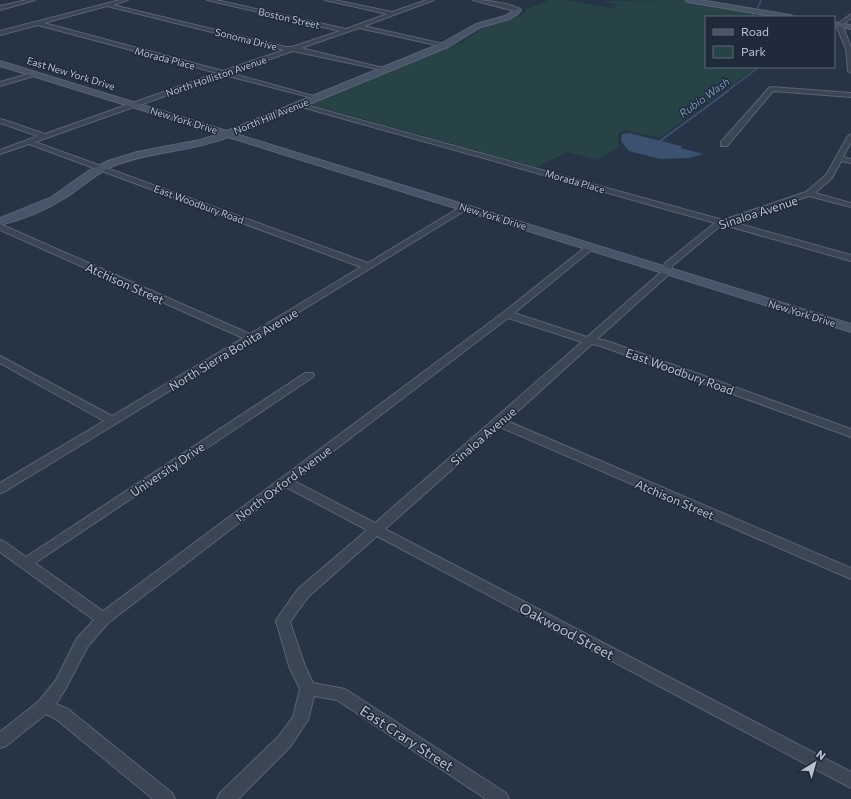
<svg xmlns="http://www.w3.org/2000/svg" width="851" height="799" viewBox="0 0 851 799" font-family="Commissioner,sans-serif">
<style>
.green{fill:#284346}
.water{fill:#3b516f}
.lines{fill:none;stroke-linecap:round;stroke-linejoin:round}
.stream-far1{stroke:#3b516f;stroke-width:1.5}
.stream{stroke:#3b516f;stroke-width:2}
.street-casing{stroke:#596472;stroke-width:2}
.secondary-casing{stroke:#596472;stroke-width:2}
.street{fill:#3b4655;fill-rule:evenodd}
.secondary{fill:#485468;fill-rule:evenodd}
.labels{text-anchor:middle;dominant-baseline:central;stroke-width:3;stroke-linejoin:round;paint-order:stroke}
.far-street-label{font-size:10px;fill:#b8c1ce;stroke:#1f2a3a}
.far-water-label{font-size:11px;font-style:italic;fill:#7e97b7;stroke:#1f2a3a}
.street-label{font-size:12px;fill:#b8c1ce;stroke:#1f2a3a}
.near-street-label{font-size:14px;fill:#b8c1ce;stroke:#1f2a3a}
</style>
<rect width="100%" height="100%" fill="#263446"/>
<path class="green" d="M549,0H566L613,8L618,4L599,1L680,0L751,12V17H706V67H757L659,138L625,130L618,134L619,146L598,160L567,152L537,167L309,104L463,42C471,37 477,30 486,27C499,21 516,21 527,11L526,9Z"/>
<path class="water" d="M629,133L681,146V148L703,154L689,158L660,159L629,151L621,141L622,134Z"/>
<g class="lines">
<path class="stream-far1" d="M757,10L761,0
M753,12V17
M726,92L759,67"/>
<path class="stream" d="M660,141L728,91"/>
<defs>
<path id="street" d="M27,0H35L0,10V6Z
M120,0H128L113,5L286,47H292L340,31L207,0H216L346,29L387,14L325,0H334L392,12L427,0H434L364,26L448,45L445,47L359,28L301,48L387,69V71L293,51L230,73L317,97V99L224,75L35,142L368,263L462,206H465L469,208L4,492L0,493V483L104,421L0,363V356L112,416L243,338L0,230V224L250,334L361,267L29,144L0,154V150L38,136L0,123V119L4,120L45,134L217,73L38,25L0,35V31ZM107,6L284,50L223,71L44,23Z
M473,0C484,0 512,3 521,10L518,12Z
M851,14V18L842,25L851,47V73L848,71L846,49L836,25Z
M35,72L38,74L37,75L0,86V82Z
M771,87L851,93V97L773,91L727,146H721V142L769,88Z
M298,104H302L723,220L806,192L826,175L848,136L851,134V142L843,157L851,159V163L841,161L832,178L815,193L851,203V207L809,196L732,222L851,255V261L724,225L719,227L672,266V271L666,277L597,339L607,341L851,429V437L601,346L592,344L507,421L851,568V579L500,427L385,529L851,772V788L377,536L308,597L290,622L305,666L313,683L345,689L506,793L509,799H486L337,700L314,696L308,720L290,747L238,799H217L220,793L278,737L293,717L300,689L289,666L276,621L278,617L298,589L367,530L286,487L108,623L88,646L66,688L56,704L68,709L172,793L175,799H153L56,719L46,714L6,746L0,748V732L39,701L56,680L77,638L94,620L0,552V540L5,542L26,557L305,373H313L314,375L313,377L35,563L103,611L504,312L588,245L591,244L595,247L514,313L587,337L660,273L663,270L665,263L715,223L298,106ZM508,318L582,342L375,523L294,481Z"/>
<path id="secondary" d="M685,0H700L790,15L794,17H777L688,2Z
M518,8L521,10L518,14L510,19L481,27L448,47L236,134L851,324V332L228,137C191,152 150,151 113,166C94,174 81,188 65,198C46,210 21,220 0,225V218L50,198L87,172L108,161L137,152L200,140L219,134L0,66V61L227,131L442,43L476,24L505,16Z
M834,22L851,25V29L834,26Z"/>
</defs>
<use href="#street" class="street-casing"/>
<use href="#secondary" class="secondary-casing"/>
<use href="#street" class="street"/>
<use href="#secondary" class="secondary"/>
</g>
<g class="labels">
<g class="far-street-label">
<text transform="translate(289 18) rotate(13)">Boston Street</text>
<text transform="translate(246 39) rotate(14)">Sonoma Drive</text>
<text transform="translate(165 58) rotate(15)">Morada Place</text>
<text transform="translate(71 73) rotate(17)">East New York Drive</text>
<text transform="translate(216 76) rotate(-19)">North Holliston Avenue</text>
<text transform="translate(271 116) rotate(-22)">North Hill Avenue</text>
<text transform="translate(184 120) rotate(17)">New York Drive</text>
<text transform="translate(575 181) rotate(16)">Morada Place</text>
<text transform="translate(199 204) rotate(20)">East Woodbury Road</text>
<text transform="translate(493 216) rotate(17)">New York Drive</text>
<text transform="translate(802 313) rotate(17)">New York Drive</text>
</g>
<g class="far-water-label">
<text transform="translate(704 97) rotate(-36)">Rubio Wash</text>
</g>
<g class="street-label">
<text transform="translate(758 212) rotate(-18)">Sinaloa Avenue</text>
<text transform="translate(125 283) rotate(24)">Atchison Street</text>
<text transform="translate(233 349) rotate(-31)">North Sierra Bonita Avenue</text>
<text transform="translate(680 371) rotate(20)">East Woodbury Road</text>
<text transform="translate(483 436) rotate(-41)">Sinaloa Avenue</text>
<text transform="translate(167 469) rotate(-34)">University Drive</text>
<text transform="translate(283 483) rotate(-37)">North Oxford Avenue</text>
<text transform="translate(675 499) rotate(23)">Atchison Street</text>
</g>
<g class="near-street-label">
<text transform="translate(567 631) rotate(28)">Oakwood Street</text>
<text transform="translate(407 738) rotate(33)">East Crary Street</text>
</g>
</g>
<rect x="705" y="16" width="130" height="52" fill="#1f2a3a" stroke="#5c6675"/>
<rect x="713" y="29" width="20" height="6" fill="#485468" stroke="#5c6675"/>
<text x="741" y="36" font-size="12" fill="#b8c1ce">Road</text>
<rect x="713" y="46" width="20" height="12" fill="#284346" stroke="#5c6675"/>
<text x="741" y="56" font-size="12" fill="#b8c1ce">Park</text>
<g transform="translate(815 763) rotate(37)" stroke="#1f2a3a" stroke-width="3" paint-order="stroke">
<path d="M0-3L7 15L0 10L-7 15Z" fill="#b8c1ce"/>
<text y="-6" font-size="11" font-weight="bold" text-anchor="middle" fill="#b8c1ce">N</text>
</g>
</svg>
